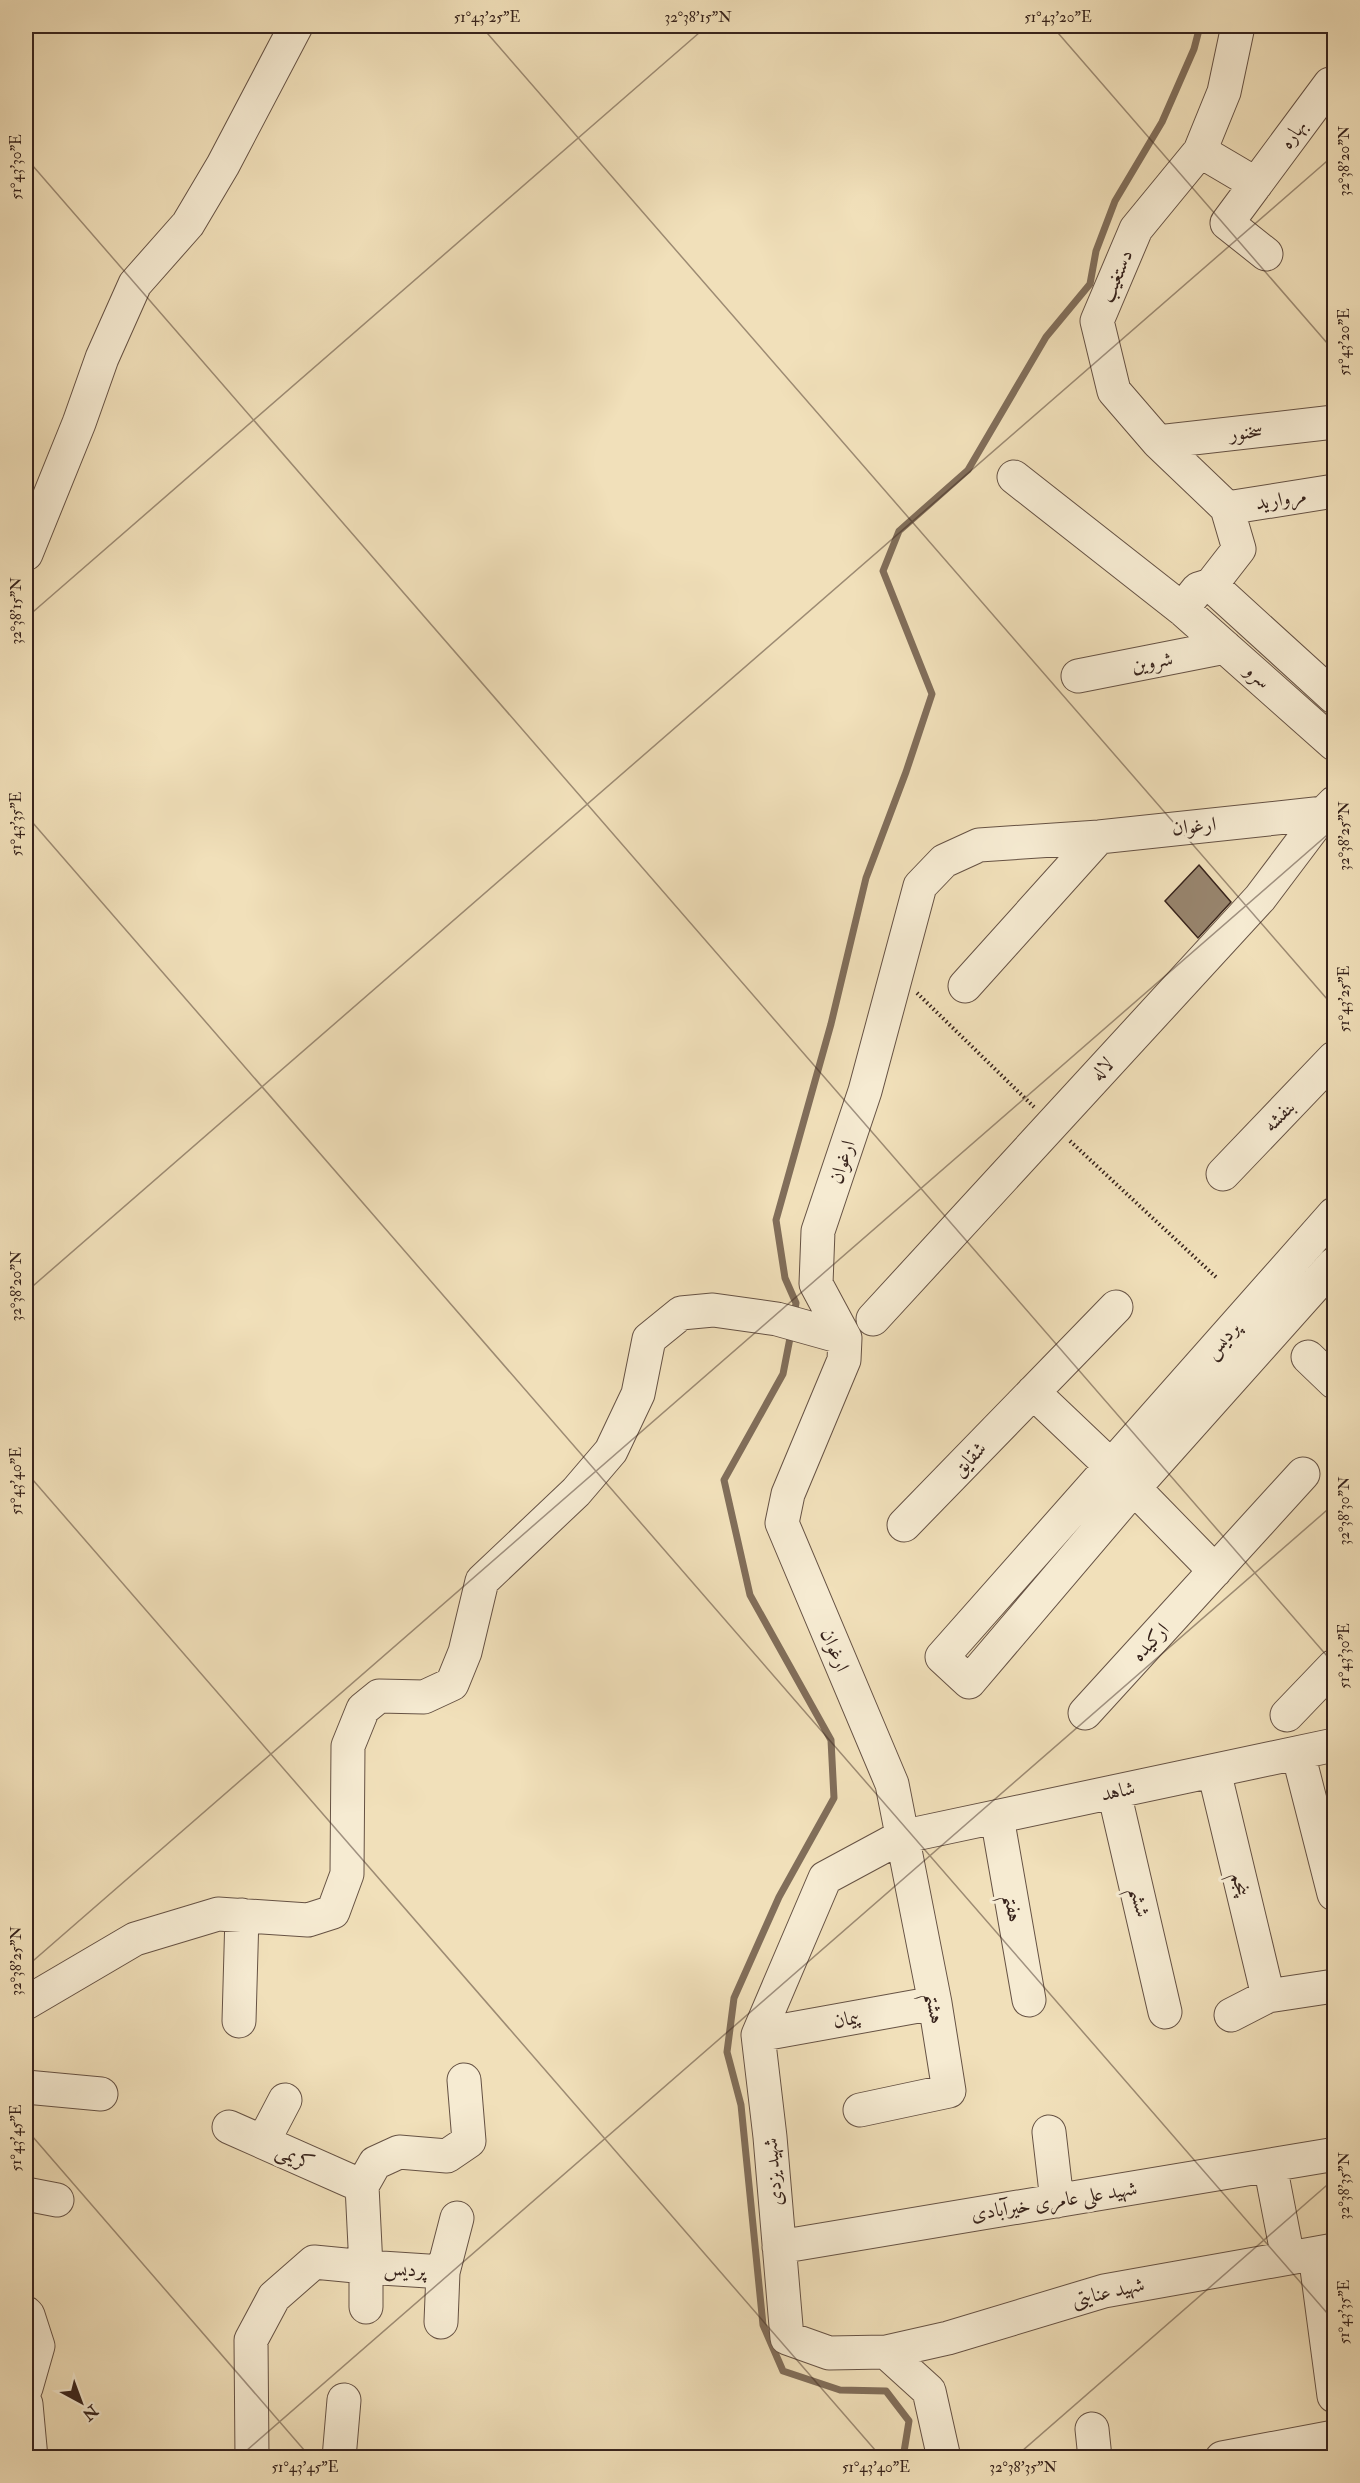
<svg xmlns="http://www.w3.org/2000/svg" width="1360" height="2483" viewBox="0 0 1360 2483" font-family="'IM FELL Double Pica',Amiri,serif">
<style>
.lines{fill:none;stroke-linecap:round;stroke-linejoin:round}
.stream{stroke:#816e5a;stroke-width:7}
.building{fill:#98856e;stroke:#37231c;stroke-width:1.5}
.minor-casing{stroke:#665244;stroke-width:35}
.path{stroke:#37231c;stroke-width:4;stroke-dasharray:1.5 3;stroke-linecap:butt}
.minor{stroke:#f6ebd2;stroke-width:33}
.ticks{fill:none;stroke:#37231c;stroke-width:1.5;stroke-opacity:0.45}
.labels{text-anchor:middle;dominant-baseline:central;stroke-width:6;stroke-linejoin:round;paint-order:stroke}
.street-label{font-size:20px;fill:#37231c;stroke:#f6ebd2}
.neatline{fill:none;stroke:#37231c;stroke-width:2}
.ticks-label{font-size:15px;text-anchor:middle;fill:#37231c}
</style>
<rect width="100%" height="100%" fill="#f1e0ba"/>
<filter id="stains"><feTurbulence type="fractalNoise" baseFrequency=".00333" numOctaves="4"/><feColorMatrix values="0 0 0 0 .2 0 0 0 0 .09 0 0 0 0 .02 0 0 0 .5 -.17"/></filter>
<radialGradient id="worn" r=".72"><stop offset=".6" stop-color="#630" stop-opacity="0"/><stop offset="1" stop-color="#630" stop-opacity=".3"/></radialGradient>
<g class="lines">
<path class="stream" d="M794,1316L796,1303L785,1278L776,1220L831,1024L866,878L906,772L932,694L883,571L899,531L968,470L1046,337L1090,284L1096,251L1115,201L1162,122L1194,49L1200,26
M791,1333L783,1374L724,1480L750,1595L831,1740L834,1798L779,1897L734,1998L727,2052L741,2105L763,2325L783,2371L840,2390L886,2391L909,2421L903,2458"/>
</g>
<path class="building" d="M1199,865L1231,902L1198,938L1165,901Z"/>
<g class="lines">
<defs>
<path id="minor" d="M1200,151L1256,184
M1266,254L1227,223L1330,84
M1158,442L1334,422
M1014,477L1182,609L1334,744
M1227,508L1334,491
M26,554L79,423L102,358L135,284L188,224L223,165L296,26
M1211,585L1334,697
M1182,609L1198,589L1211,585L1239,549L1227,508L1158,442L1114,391L1097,321L1136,229L1200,151L1224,92L1238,26
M1078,676L1225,647
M965,986L1099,837
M1223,1174L1334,1058
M1334,1214L942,1657L969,1682L1134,1488L1334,1264
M873,1319L1260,898L1324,813
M1308,1357L1334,1382
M1033,1392L1134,1488L1215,1571
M904,1525L1116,1307
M1085,1713L1303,1474
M1287,1715L1334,1666
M1298,1753L1334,1894
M1214,1771L1268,1996
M1114,1792L1165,2012
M997,1817L1029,2000
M26,2003L135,1939L218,1914L308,1920L333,1912L347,1874L348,1746L363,1709L379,1696L424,1697L452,1684L465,1652L482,1581L576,1492L611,1451L638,1394L649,1339L681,1313L713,1310L777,1319L845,1338
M1231,2015L1268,1996L1334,1986
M239,2021L242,1915
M758,2035L935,2003
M26,2087L101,2094
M860,2110L949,2091L935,2003L892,1784L782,1523L788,1494L844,1360L845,1338L816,1284L818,1231L865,1091L920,886L944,861L979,845L1099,837L1324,813L1334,803
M229,2127L362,2186
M1049,2132L1057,2201
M263,2142L285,2100
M1270,2165L1288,2258
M26,2194L57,2200
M779,2247L1330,2155
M1315,2254L1334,2396
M366,2307V2267L443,2272
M26,2313L28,2315L38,2346L26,2388
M441,2322L443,2272L457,2218
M886,2352L948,2338L1104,2291L1334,2250
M26,2404L31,2458
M1092,2429L1095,2458
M252,2458L251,2340L274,2297L314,2262L366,2267L362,2186L375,2163L399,2152L447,2156L469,2141L464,2080
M339,2458L344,2400
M944,2458L929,2391L886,2352L829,2353L787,2338L770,2137L758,2035L825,1878L901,1837L1334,1745
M1222,2458L1334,2437"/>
</defs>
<use href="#minor" class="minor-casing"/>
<path class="path" d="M917,993L1034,1107
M1070,1141L1218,1279"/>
<use href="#minor" class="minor"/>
</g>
<path class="ticks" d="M481,26L1334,1007M1052,26L1334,351M26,158L1334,1664M26,618L707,26M26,815L1334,2321M26,1292L1334,155M26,1472L882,2458M26,1967L1334,829M26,2129L311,2458M238,2458L1334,1504M1014,2458L1334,2179"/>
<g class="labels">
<g class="street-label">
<text transform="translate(1293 134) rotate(-54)">بهاره</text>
<text transform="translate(1116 276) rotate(-67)">دستغیب</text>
<text transform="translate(1246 432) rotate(-6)">سخنور</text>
<text transform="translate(1281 499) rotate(-9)">مروارید</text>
<text transform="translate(1152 662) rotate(-11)">شروین</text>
<text transform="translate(1258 676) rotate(41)">سرو</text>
<text transform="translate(1194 826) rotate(-6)">ارغوان</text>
<text transform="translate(1102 1069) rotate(-47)">لاله</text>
<text transform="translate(1279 1116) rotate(-46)">بنفشه</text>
<text transform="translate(842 1162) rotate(-72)">ارغوان</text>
<text transform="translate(1222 1340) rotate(-48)">پردیس</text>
<text transform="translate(969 1459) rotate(-46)">شقایق</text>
<text transform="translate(1150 1642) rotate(-47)">ارکیده</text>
<text transform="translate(835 1650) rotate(67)">ارغوان</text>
<text transform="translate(1118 1791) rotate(-12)">شاهد</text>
<text transform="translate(1241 1884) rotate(76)">پنجم</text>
<text transform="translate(1140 1902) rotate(77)">ششم</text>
<text transform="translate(1013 1908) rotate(80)">هفتم</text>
<text transform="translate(935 2008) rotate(80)">هشتم</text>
<text transform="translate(846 2019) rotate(-10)">پیمان</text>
<text transform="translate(295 2157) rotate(24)">کریمی</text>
<text transform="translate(773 2172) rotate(-95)">شهید یزدی</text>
<text transform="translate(1054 2201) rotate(-9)">شهید علی عامری خیرآبادی</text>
<text transform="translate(405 2269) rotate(4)">پردیس</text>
<text transform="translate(1108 2292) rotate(-13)">شهید عنایتی</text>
</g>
</g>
<rect width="1360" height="2483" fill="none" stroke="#f1e0ba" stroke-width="66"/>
<g transform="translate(81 2402) rotate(139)" stroke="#f6ebd2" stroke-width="4.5" paint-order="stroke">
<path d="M0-4.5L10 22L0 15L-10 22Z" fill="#37231c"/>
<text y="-9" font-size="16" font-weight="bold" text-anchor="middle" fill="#37231c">N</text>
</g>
<rect x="33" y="33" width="1294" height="2417" class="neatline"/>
<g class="ticks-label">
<text x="487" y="22">51°43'25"E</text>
<text x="698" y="22">32°38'15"N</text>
<text x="1058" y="22">51°43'20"E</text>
<text transform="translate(1344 161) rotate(-90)" y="5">32°38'20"N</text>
<text transform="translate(16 167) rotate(-90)" y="5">51°43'30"E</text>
<text transform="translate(1344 342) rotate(-90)" y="5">51°43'20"E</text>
<text transform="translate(16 611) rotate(-90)" y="5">32°38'15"N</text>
<text transform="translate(16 824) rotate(-90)" y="5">51°43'35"E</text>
<text transform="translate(1344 836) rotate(-90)" y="5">32°38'25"N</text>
<text transform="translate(1344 999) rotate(-90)" y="5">51°43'25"E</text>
<text transform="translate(16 1286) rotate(-90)" y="5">32°38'20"N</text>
<text transform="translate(16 1481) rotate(-90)" y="5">51°43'40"E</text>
<text transform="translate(1344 1511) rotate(-90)" y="5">32°38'30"N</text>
<text transform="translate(1344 1656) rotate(-90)" y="5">51°43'30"E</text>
<text transform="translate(16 1961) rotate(-90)" y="5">32°38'25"N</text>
<text transform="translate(16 2138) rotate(-90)" y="5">51°43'45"E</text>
<text transform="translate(1344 2186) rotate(-90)" y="5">32°38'35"N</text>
<text transform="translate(1344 2312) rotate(-90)" y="5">51°43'35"E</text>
<text x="305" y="2472">51°43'45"E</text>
<text x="876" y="2472">51°43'40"E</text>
<text x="1023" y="2472">32°38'35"N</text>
</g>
<rect width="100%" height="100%" filter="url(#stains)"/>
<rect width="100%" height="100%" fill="url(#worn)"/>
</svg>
